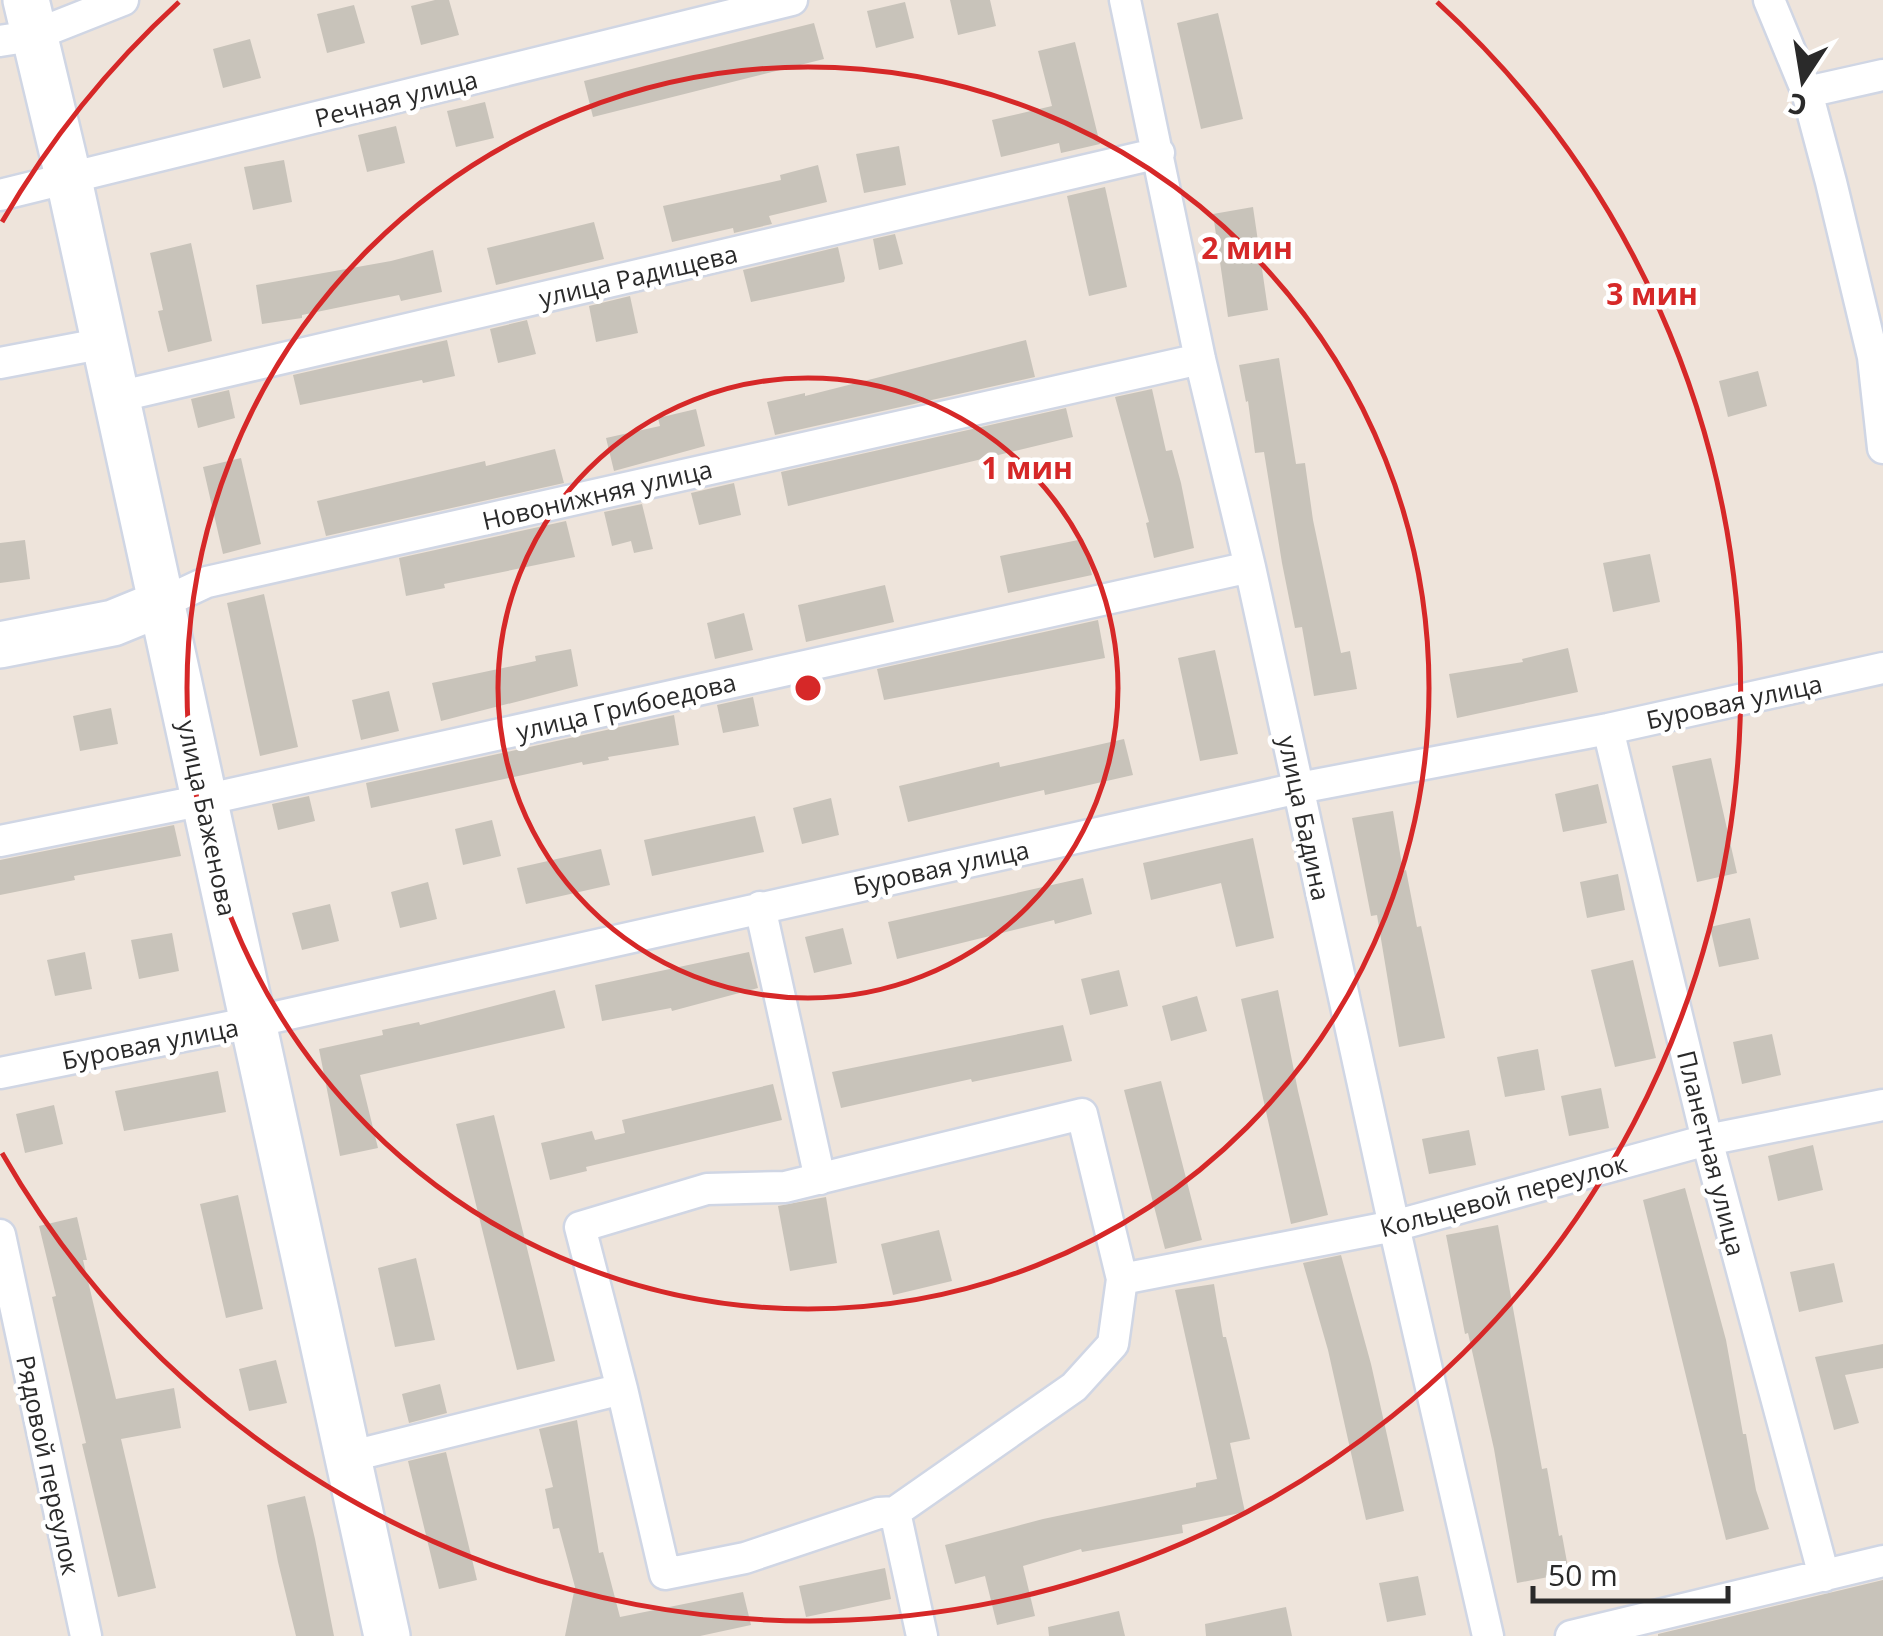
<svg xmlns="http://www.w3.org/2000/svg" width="1883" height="1636" viewBox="0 0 1883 1636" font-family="'Open Sans',sans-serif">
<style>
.building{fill:#c8c3ba}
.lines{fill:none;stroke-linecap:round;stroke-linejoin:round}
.street-casing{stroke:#d0d6e4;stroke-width:35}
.secondary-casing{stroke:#d0d6e4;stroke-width:50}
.street{stroke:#fff;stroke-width:30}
.secondary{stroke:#fff;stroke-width:45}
.ring{fill:none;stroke:#d62828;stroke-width:5}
.labels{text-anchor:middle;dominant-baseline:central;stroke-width:9;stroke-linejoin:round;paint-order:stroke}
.street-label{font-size:25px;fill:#2a2a2a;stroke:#fff}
.centre{fill:#d62828;stroke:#fff;stroke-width:5}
.ring-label{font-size:30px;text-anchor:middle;font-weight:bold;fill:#d62828;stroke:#fff;stroke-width:9;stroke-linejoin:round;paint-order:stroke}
</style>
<rect width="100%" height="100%" fill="#eee4db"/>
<path class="building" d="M435,0H449L459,35L421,45L411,6Z
M950,0H990L996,26L958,35Z
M905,2L914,38L876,48L867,11Z
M354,5L365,43L327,53L317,14Z
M1218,13L1243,119L1201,129L1177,23Z
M814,23L824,59L593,117L584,81Z
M250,39L261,78L223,88L213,49Z
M1075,42L1100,144L1061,153L1059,143L1001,157L992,120L1052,106L1038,51Z
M485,102L494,138L456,147L447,111Z
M396,126L405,163L367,172L358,135Z
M899,146L906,185L864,193L856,154Z
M284,160L292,202L253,210L244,167Z
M818,165L827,202L769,216L772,224L734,233L733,228L672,242L663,206L781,180L780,175Z
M1105,187L1127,287L1089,296L1067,196Z
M1253,207L1268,310L1228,317L1213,214Z
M594,222L604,259L496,285L487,248Z
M895,234L903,264L879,270L873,239Z
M191,243L212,341L168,352L158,311L163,310L150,253Z
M838,247L845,278L844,282L751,302L743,270Z
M433,250L442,292L401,301L399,295L302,315V318L262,324L256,285L391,261Z
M630,296L638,333L596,342L589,306Z
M527,320L536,354L498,363L490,329Z
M447,340L455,376L423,383L422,380L300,405L293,375Z
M1026,340L1035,377L775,435L767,402L805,393V396Z
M1279,358L1296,464L1305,463L1313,520L1341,653L1350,651L1357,689L1314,696L1302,627L1295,628L1282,563L1264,452L1255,453L1248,401L1246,402L1239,365Z
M1758,371L1767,406L1728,417L1719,381Z
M1152,389L1166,451L1172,450L1181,483L1194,548L1154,558L1146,523L1149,522L1115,397Z
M229,390L235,418L198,428L191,399Z
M1066,408L1073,437L788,506L781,472Z
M696,409L705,446L614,471L606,438L660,426L658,418Z
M555,449L564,483L326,536L317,501L485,461L486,466Z
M241,458L261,544L223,554L203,467Z
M734,483L741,515L699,525L691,493Z
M642,504L653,549L634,553L631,541L612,546L604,512Z
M566,521L575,557L444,584L445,588L406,596L399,558Z
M1083,539L1092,575L1008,593L1000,556Z
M25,540L30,579L0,583V543Z
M1650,554L1660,602L1613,612L1603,563Z
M885,585L894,622L806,642L798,605Z
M264,594L298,747L260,756L227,603Z
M744,613L753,650L715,659L707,623Z
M1098,620L1105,658L884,700L877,669Z
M1568,648L1578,692L1457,718L1449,674L1523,662L1522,659Z
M571,649L578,686L441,721L432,683L536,661L535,656Z
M1215,650L1238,754L1200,761L1178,658Z
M389,691L399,731L361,740L352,700Z
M753,697L759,726L723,733L717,705Z
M111,708L118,744L80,751L73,716Z
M674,715L679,745L608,757L609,760L583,765L582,762L371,808L366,783Z
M1124,739L1133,775L1045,795L1044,790L908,822L899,786L999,762L1000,767Z
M1711,758L1737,873L1697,882L1672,766Z
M1598,784L1607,823L1563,832L1555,794Z
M309,796L315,821L278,830L272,804Z
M831,798L839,835L802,844L793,808Z
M1393,811L1403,871L1406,870L1417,927L1421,926L1445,1038L1399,1047L1377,915L1371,916L1352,818Z
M755,816L764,852L652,876L644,840Z
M492,820L501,856L463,865L455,829Z
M174,825L181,856L74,876L75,880L0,895V860Z
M1253,838L1274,938L1236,947L1221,883L1151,900L1143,863Z
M601,849L610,885L526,904L517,868Z
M1618,874L1625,910L1587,918L1580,882Z
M1083,878L1092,914L1055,924L1054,920L897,959L888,922Z
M428,882L437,919L400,928L391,892Z
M330,904L339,941L302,950L292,913Z
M1750,918L1759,959L1719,967L1710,927Z
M843,928L852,964L814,973L805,937Z
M172,933L179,971L139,979L131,940Z
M85,952L92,989L55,996L47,960Z
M749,952L758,988L672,1011L671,1008L602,1021L595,985Z
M1633,960L1656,1058L1615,1067L1591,970Z
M1119,970L1128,1006L1090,1015L1081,979Z
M555,990L565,1028L360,1075L378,1148L340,1156L319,1049L383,1035L382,1030L419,1022L420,1025Z
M1278,990L1298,1091L1328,1215L1291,1224L1241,999Z
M1197,996L1207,1031L1171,1041L1162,1006Z
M1063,1025L1072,1061L972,1082L971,1079L841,1108L832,1072Z
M1772,1034L1781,1075L1742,1084L1733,1042Z
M1538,1049L1545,1090L1505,1097L1497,1057Z
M218,1071L226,1112L124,1131L115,1091Z
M1161,1081L1202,1240L1165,1249L1124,1090Z
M773,1084L782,1120L586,1167L587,1171L550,1180L541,1143L592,1131L595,1140L625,1133L622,1120Z
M1601,1088L1609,1128L1569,1136L1561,1096Z
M54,1105L63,1144L25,1153L16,1114Z
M494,1115L555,1361L517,1370L456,1124Z
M1469,1130L1476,1165L1429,1174L1422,1139Z
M1813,1145L1823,1190L1778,1201L1768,1156Z
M1685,1188L1726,1340L1743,1434H1746L1756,1490L1769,1529L1726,1540L1643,1200Z
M238,1195L263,1309L226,1318L200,1204Z
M826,1197L837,1263L790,1271L778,1206Z
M77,1217L87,1260H83L116,1399L174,1388L181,1428L121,1439L156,1588L118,1597L82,1444L86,1443L52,1297L56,1296L39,1226Z
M1498,1225L1542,1469L1547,1468L1559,1536L1562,1535L1569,1573L1517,1583L1494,1449L1468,1333L1465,1334L1446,1235Z
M939,1230L952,1281L893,1295L881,1244Z
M1341,1255L1371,1364L1404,1511L1366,1520L1328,1350L1303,1263Z
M416,1258L435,1340L395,1347L378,1268Z
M1834,1263L1843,1302L1799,1312L1790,1272Z
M1214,1284L1223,1337H1226L1250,1439L1230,1443L1245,1512L1182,1525L1183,1533L1082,1552L1081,1549L1023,1566L1035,1616L997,1625L985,1576L955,1584L945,1545L1043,1519L1196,1487V1483L1217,1479L1175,1290Z
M1883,1344V1368L1845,1375L1859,1423L1834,1430L1815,1357Z
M276,1360L287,1403L249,1411L239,1369Z
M440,1384L447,1413L409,1423L402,1394Z
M577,1420L599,1553L603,1552L620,1617L743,1592L751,1625L700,1636H565L575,1587L559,1528L553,1529L545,1489L553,1487L539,1429Z
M446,1452L477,1580L439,1589L408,1461Z
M305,1496L315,1539L334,1636H296L278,1562L267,1505Z
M885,1568L891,1599L806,1617L799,1586Z
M1418,1576L1426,1615L1387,1622L1379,1583Z
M1883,1580V1636H1658V1634Z
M1286,1607L1292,1636H1206L1205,1624Z
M1119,1611L1125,1636H1049L1048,1627Z"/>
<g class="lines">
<defs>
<path id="street" d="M1125,0L1200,359L1250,567L1394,1226L1488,1636
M1769,0L1807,92L1831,182L1873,357L1883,448
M0,41L32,36L123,0
M1807,92L1883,75
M0,195L792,0
M0,363L105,343
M117,397L1159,153
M162,603L207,582L1200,359
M1608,729L1707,1140L1824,1576
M0,841L204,800L1250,567
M760,907L820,1179
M0,1073L253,1022L1299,788L1608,729L1883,668
M0,1235L86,1636
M1122,1279L1082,1114L785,1187L707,1189L580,1227L622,1389L665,1574L745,1558L879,1513L895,1512L1074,1387L1113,1344L1122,1279L1394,1226L1707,1140L1883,1105
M348,1457L622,1389
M895,1512L922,1636
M1571,1636L1883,1561"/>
<path id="secondary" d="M26,0L69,180L387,1636
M0,645L113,623L162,603"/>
</defs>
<use href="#street" class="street-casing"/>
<use href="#secondary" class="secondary-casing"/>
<use href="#street" class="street"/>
<use href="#secondary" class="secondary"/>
</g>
<g class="ring">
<circle cx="808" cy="688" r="310"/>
<circle cx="808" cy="688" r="621"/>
<path d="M2 222A931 931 0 0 1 179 2M1437 2A931 931 0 1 1 2 1153"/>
</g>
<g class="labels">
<g class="street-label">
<text transform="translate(396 98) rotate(-14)">Речная улица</text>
<text transform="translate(638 275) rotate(-13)">улица Радищева</text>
<text transform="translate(597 494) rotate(-13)">Новонижняя улица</text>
<text transform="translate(1734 701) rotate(-12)">Буровая улица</text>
<text transform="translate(626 706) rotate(-13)">улица Грибоедова</text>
<text transform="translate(208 818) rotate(78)">улица Баженова</text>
<text transform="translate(1305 818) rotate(78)">улица Бадина</text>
<text transform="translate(941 867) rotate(-12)">Буровая улица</text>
<text transform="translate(150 1043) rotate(-11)">Буровая улица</text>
<text transform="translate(1712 1153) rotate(76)">Планетная улица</text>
<text transform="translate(1503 1195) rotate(-15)">Кольцевой переулок</text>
<text transform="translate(49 1465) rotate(78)">Рядовой переулок</text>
</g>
</g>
<circle cx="808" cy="688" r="15" class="centre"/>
<g class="ring-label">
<text x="1247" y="259">2 мин</text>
<text x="1652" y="305">3 мин</text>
<text x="1027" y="479">1 мин</text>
</g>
<g transform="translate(1803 80) rotate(192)" stroke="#ffffff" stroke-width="8" paint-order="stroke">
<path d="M0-8L18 38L0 25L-18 38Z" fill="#2a2a2a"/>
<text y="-15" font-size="28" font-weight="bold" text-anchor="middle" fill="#2a2a2a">С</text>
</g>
<path d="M1533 1586v15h195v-15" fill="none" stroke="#2a2a2a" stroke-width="5"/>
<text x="1548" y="1586" font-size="30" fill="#2a2a2a" stroke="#ffffff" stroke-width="8" paint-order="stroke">50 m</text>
</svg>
